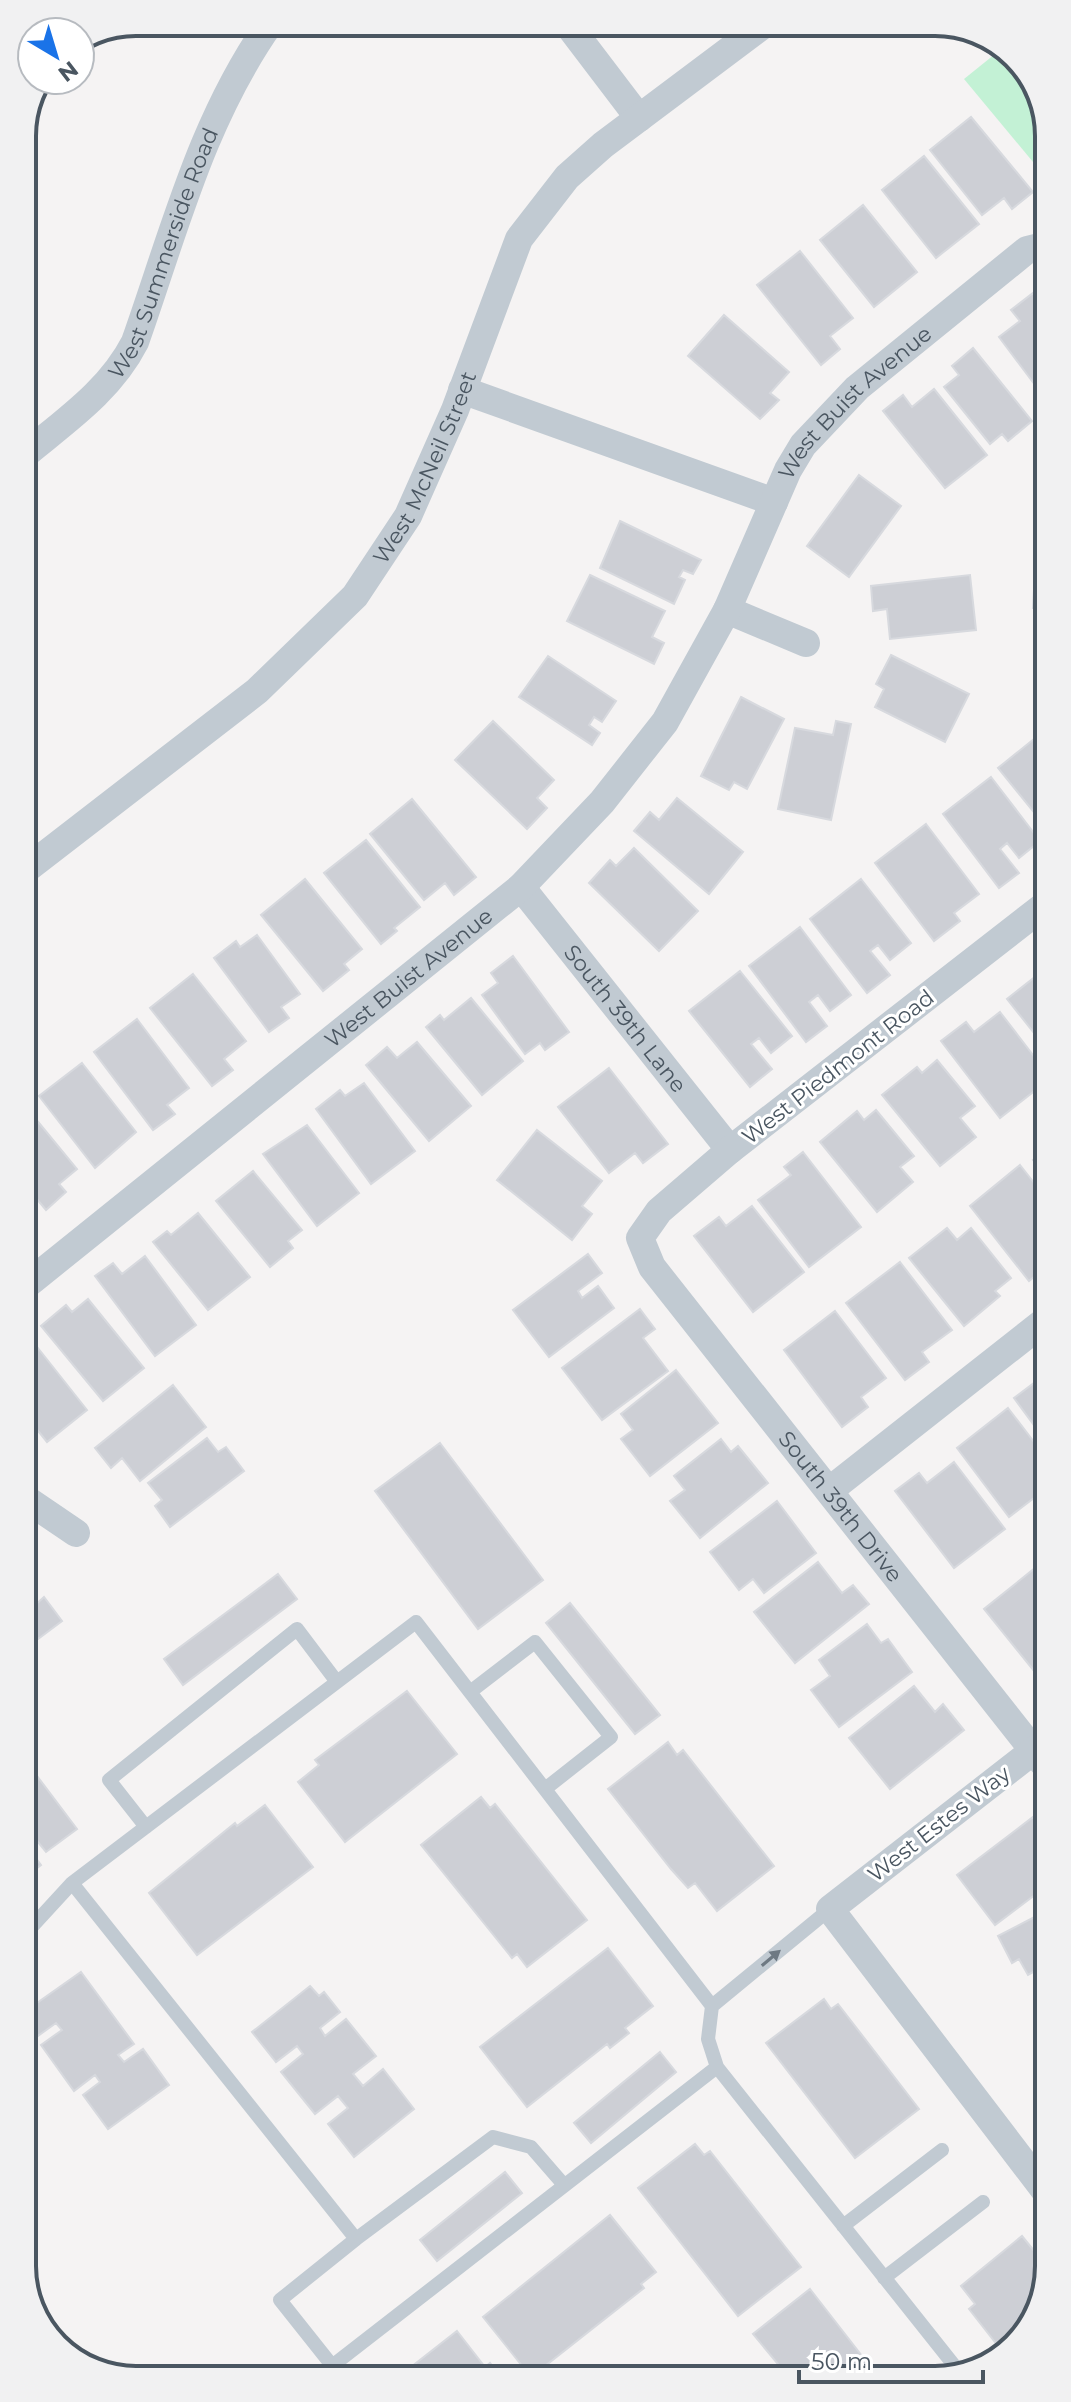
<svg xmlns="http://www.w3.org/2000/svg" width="1071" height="2402" viewBox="0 0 1071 2402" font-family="Montserrat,sans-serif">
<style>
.green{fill:#c3f1d5}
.building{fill:#cdcfd5;stroke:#d7d9de;stroke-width:2}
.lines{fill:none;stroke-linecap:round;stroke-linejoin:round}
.lane{stroke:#c1cad2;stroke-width:14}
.street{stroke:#c1cad2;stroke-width:28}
.oneway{fill:#6e7983}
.labels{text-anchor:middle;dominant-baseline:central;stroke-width:6;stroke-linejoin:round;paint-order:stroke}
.street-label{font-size:22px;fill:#4a5661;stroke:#fff}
.rim{fill:none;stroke:#4a5661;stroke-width:4}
</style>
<rect width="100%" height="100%" fill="#f5f3f3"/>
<path class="green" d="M1005,46L1043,99V174L964,79Z"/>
<path class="building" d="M971,117L1033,192L1012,209L1004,198L982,215L930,150Z
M924,156L979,224L936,258L882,190Z
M863,205L917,272L874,307L820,240Z
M800,251L853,318L830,336L840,349L821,365L757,285Z
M1033,293L1043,307L1044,397L999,337L1020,321L1011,310Z
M724,315L789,372L770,393L779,400L760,419L688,356Z
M973,348L1032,421L1008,441L1002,434L990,444L944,387L959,375L952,366Z
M934,389L987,455L945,488L883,411L903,395L912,407Z
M859,475L901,506L849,577L807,546Z
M620,521L701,560L693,574L683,570L679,577L685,580L674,604L600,568Z
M1036,554L1044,555V608H1033Z
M590,575L665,611L652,637L664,643L654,664L567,621Z
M970,575L976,630L890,639L887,609L873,611L871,586Z
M891,655L969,694L945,742L875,707L884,689L876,684Z
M548,656L616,701L602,722L594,717L589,725L600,733L592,745L519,697Z
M741,697L784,719L747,789L734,782L729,790L701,776Z
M493,721L554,780L537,798L547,808L527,829L455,760Z
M836,721L851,724L831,820L778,809L795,728L833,735Z
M1045,730V826L998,768Z
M991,777L1040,841L1019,858L1007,843L1000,849L1019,873L999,888L943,814Z
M677,798L743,852L709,894L634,831L650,812L659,820Z
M412,799L476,877L454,895L445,883L424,900L370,834Z
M926,824L979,894L954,913L960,921L934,941L875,863Z
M366,840L420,907L394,928L397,931L381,944L324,873Z
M634,848L698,911L659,951L589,883L610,860L616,866Z
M305,879L362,949L344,964L349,970L323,991L261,915Z
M861,879L911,943L890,960L878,945L870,951L890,975L867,993L810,919Z
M800,927L851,995L830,1011L818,995L809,1002L827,1026L806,1042L749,966Z
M257,935L300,994L281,1007L289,1018L269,1032L214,958L236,941L240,947Z
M513,956L569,1032L545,1050L540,1043L525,1054L482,995L498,983L491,973Z
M1045,969L1046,1048L1007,999Z
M740,971L792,1036L771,1053L759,1038L751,1044L772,1069L750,1087L689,1011Z
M193,974L246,1041L224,1059L233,1070L212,1086L150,1008Z
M471,998L523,1061L482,1095L426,1027L440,1015L444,1020Z
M1000,1012L1046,1072V1082L1000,1118L941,1041L966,1022L974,1032Z
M137,1019L189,1088L167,1105L175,1114L153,1130L94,1052Z
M417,1042L471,1106L429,1141L366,1065L387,1047L397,1058Z
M937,1060L975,1106L960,1118L976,1137L940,1166L882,1095L917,1067L922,1073Z
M82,1063L136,1132L95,1168L39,1096Z
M609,1068L668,1144L643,1163L635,1153L609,1173L558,1107Z
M364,1083L415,1151L371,1184L316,1109L340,1090L345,1096Z
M876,1110L914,1156L900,1167L913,1182L877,1212L820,1142L857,1111L864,1120Z
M30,1112L77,1169L59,1184L66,1192L46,1210L25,1185V1116Z
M307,1125L359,1193L317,1226L263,1154Z
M537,1130L602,1181L582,1206L592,1214L572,1240L497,1180Z
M1046,1150V1176L1033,1160Z
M803,1152L861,1227L809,1267L758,1200L791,1175L784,1167Z
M1020,1165L1046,1198V1267L1029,1281L970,1206Z
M253,1171L302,1230L288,1241L293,1248L270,1267L216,1201Z
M752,1206L804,1272L753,1312L694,1236L719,1217L726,1226Z
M198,1213L250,1277L208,1310L153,1242L167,1231L171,1235Z
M947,1228L957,1240L971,1228L1011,1278L995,1291L1000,1296L964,1326L909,1258Z
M588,1254L602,1273L578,1291L582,1298L598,1286L614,1308L549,1357L513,1310Z
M145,1256L196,1325L155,1356L95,1276L113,1263L122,1274Z
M900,1262L952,1330L922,1352L929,1362L905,1380L846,1303Z
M88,1299L144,1368L103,1401L41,1326L66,1305L72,1312Z
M640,1309L655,1329L643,1338L668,1371L602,1420L562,1368Z
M835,1311L886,1378L861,1397L868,1407L842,1427L784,1350Z
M30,1338L87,1410L47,1442L26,1416V1342Z
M676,1370L718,1423L650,1476L621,1439L633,1430L621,1414Z
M1034,1383L1047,1399V1443L1014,1398Z
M173,1385L206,1427L140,1481L122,1458L111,1468L95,1448Z
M1008,1408L1047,1459V1488L1009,1517L957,1448Z
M207,1438L218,1452L226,1447L244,1471L170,1527L155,1506L162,1500L148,1483Z
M721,1439L731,1452L738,1446L768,1483L700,1538L670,1501L685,1490L674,1476Z
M440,1443L543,1580L478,1629L375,1491Z
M954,1462L1005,1529L954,1568L895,1491L919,1473L927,1483Z
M777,1501L816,1553L764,1593L753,1579L739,1590L710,1552Z
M818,1562L842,1593L853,1585L869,1604L795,1663L754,1612Z
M1035,1568L1047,1583V1679L1043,1682L984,1609Z
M278,1574L297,1599L183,1685L164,1659Z
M26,1596L34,1606L44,1597L62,1621L26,1648Z
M570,1603L660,1715L635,1734L546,1623Z
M867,1624L881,1643L888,1639L912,1672L839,1727L811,1690L830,1676L819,1660Z
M914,1686L935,1712L943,1704L964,1730L890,1789L849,1738Z
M407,1691L457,1754L345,1842L298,1782L319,1765L315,1760Z
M668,1742L677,1755L683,1750L774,1866L717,1911L695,1883L688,1888L671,1869L608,1789Z
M31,1768L77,1829L46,1852L33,1836L27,1841V1772Z
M481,1797L490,1808L495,1804L587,1920L527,1967L517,1954L512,1958L421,1845Z
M265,1805L313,1867L197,1955L149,1893L235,1823L237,1826Z
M1033,1817L1048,1836V1844L1041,1849L1048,1858V1885L995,1925L957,1875Z
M27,1846L41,1865L27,1876Z
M1048,1910V1964L1028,1975L1019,1959L1012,1963L998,1936Z
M608,1948L653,2006L625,2028L629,2033L610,2048L607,2044L527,2107L480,2047Z
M81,1972L134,2044L118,2055L124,2062L143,2049L169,2085L108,2129L83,2095L100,2082L95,2075L74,2091L41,2045L62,2030L56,2023L35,2038L27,2027V2010Z
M310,1986L319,1996L324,1992L340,2012L320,2028L325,2036L346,2019L376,2056L353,2074L363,2086L383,2069L414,2109L354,2157L328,2124L348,2108L338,2096L315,2114L281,2072L303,2054L297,2046L276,2062L252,2032Z
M824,1999L831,2009L838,2004L919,2109L855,2158L766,2043Z
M660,2052L676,2072L591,2143L574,2123Z
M695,2144L704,2155L710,2151L801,2267L738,2316L638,2188Z
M505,2172L522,2193L437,2261L420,2240Z
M610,2215L656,2272L641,2284L644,2288L531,2377L483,2317Z
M1022,2236L1048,2268L1030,2330L1002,2351L969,2309L975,2304L961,2286Z
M810,2289L876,2374L787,2375L753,2334Z
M457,2331L485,2367L490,2363L501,2377L397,2378Z"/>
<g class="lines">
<path class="lane" d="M470,1692L535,1642L611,1737L545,1789
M146,1827L109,1780L297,1629L337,1682
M72,1883L416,1622L712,2006L708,2039L717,2067L961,2374
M27,1932L72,1883L356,2239L280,2300L342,2378
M712,2006L830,1909
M843,2226L942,2150
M356,2239L493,2137L531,2147L564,2185
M884,2278L983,2202
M332,2366L717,2067"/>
<g class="street">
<path d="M566,22L639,118"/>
<path d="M462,390L774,502"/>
<path id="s1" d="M23,456C65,421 110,391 135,342C174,232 202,119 271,22"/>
<path d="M727,610L806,643"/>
<path id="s2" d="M24,871L257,691L355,596L408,516L455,410L519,239L567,177L603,145L767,22"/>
<path id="s3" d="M521,887L730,1150"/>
<path id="s4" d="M1045,905L730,1150L659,1211L640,1238L652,1267L1048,1769"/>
<path id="s5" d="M25,1286L521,887L602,802L665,722L727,610L788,470L803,445L857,388L1027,250L1043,246"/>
<path d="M830,1490L1046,1320"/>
<path d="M26,1499L76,1533"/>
<path d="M1046,1741L830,1909L1049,2196"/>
</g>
</g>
<defs><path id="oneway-solid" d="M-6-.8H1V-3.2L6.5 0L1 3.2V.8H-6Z" transform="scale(2)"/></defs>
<use class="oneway" href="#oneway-solid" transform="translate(771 1958) rotate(-40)"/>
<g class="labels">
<g class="street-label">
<text stroke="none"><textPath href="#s1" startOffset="254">West Summerside Road</textPath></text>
<text stroke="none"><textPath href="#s5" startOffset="1232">West Buist Avenue</textPath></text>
<text stroke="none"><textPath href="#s2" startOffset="578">West McNeil Street</textPath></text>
<text stroke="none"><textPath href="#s5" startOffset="492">West Buist Avenue</textPath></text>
<text stroke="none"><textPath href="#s3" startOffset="168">South 39th Lane</textPath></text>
<text transform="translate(838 1067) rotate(-38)">West Piedmont Road</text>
<text stroke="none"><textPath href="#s4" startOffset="862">South 39th Drive</textPath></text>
<text transform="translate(939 1824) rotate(-38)">West Estes Way</text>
</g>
</g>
<path d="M0 0H1071V2402H0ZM136 36H935A100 100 0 0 1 1035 136V2266A100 100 0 0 1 935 2366H136A100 100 0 0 1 36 2266V136A100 100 0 0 1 136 36Z" fill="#f1f1f2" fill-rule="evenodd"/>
<path class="rim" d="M136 36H935A100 100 0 0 1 1035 136V2266A100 100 0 0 1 935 2366H136A100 100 0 0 1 36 2266V136A100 100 0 0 1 136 36Z"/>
<g transform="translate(56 56) rotate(142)"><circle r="38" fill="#ffffff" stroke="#b7bbc0" stroke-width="2"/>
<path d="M0-6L14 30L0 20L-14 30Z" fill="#1a73e8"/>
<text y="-12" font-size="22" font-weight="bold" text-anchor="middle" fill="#4a5661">N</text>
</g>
<path d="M799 2370v12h184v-12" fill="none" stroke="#4a5661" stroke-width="4"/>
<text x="811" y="2370" font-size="24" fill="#4a5661" stroke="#ffffff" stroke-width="6" paint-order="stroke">50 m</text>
</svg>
